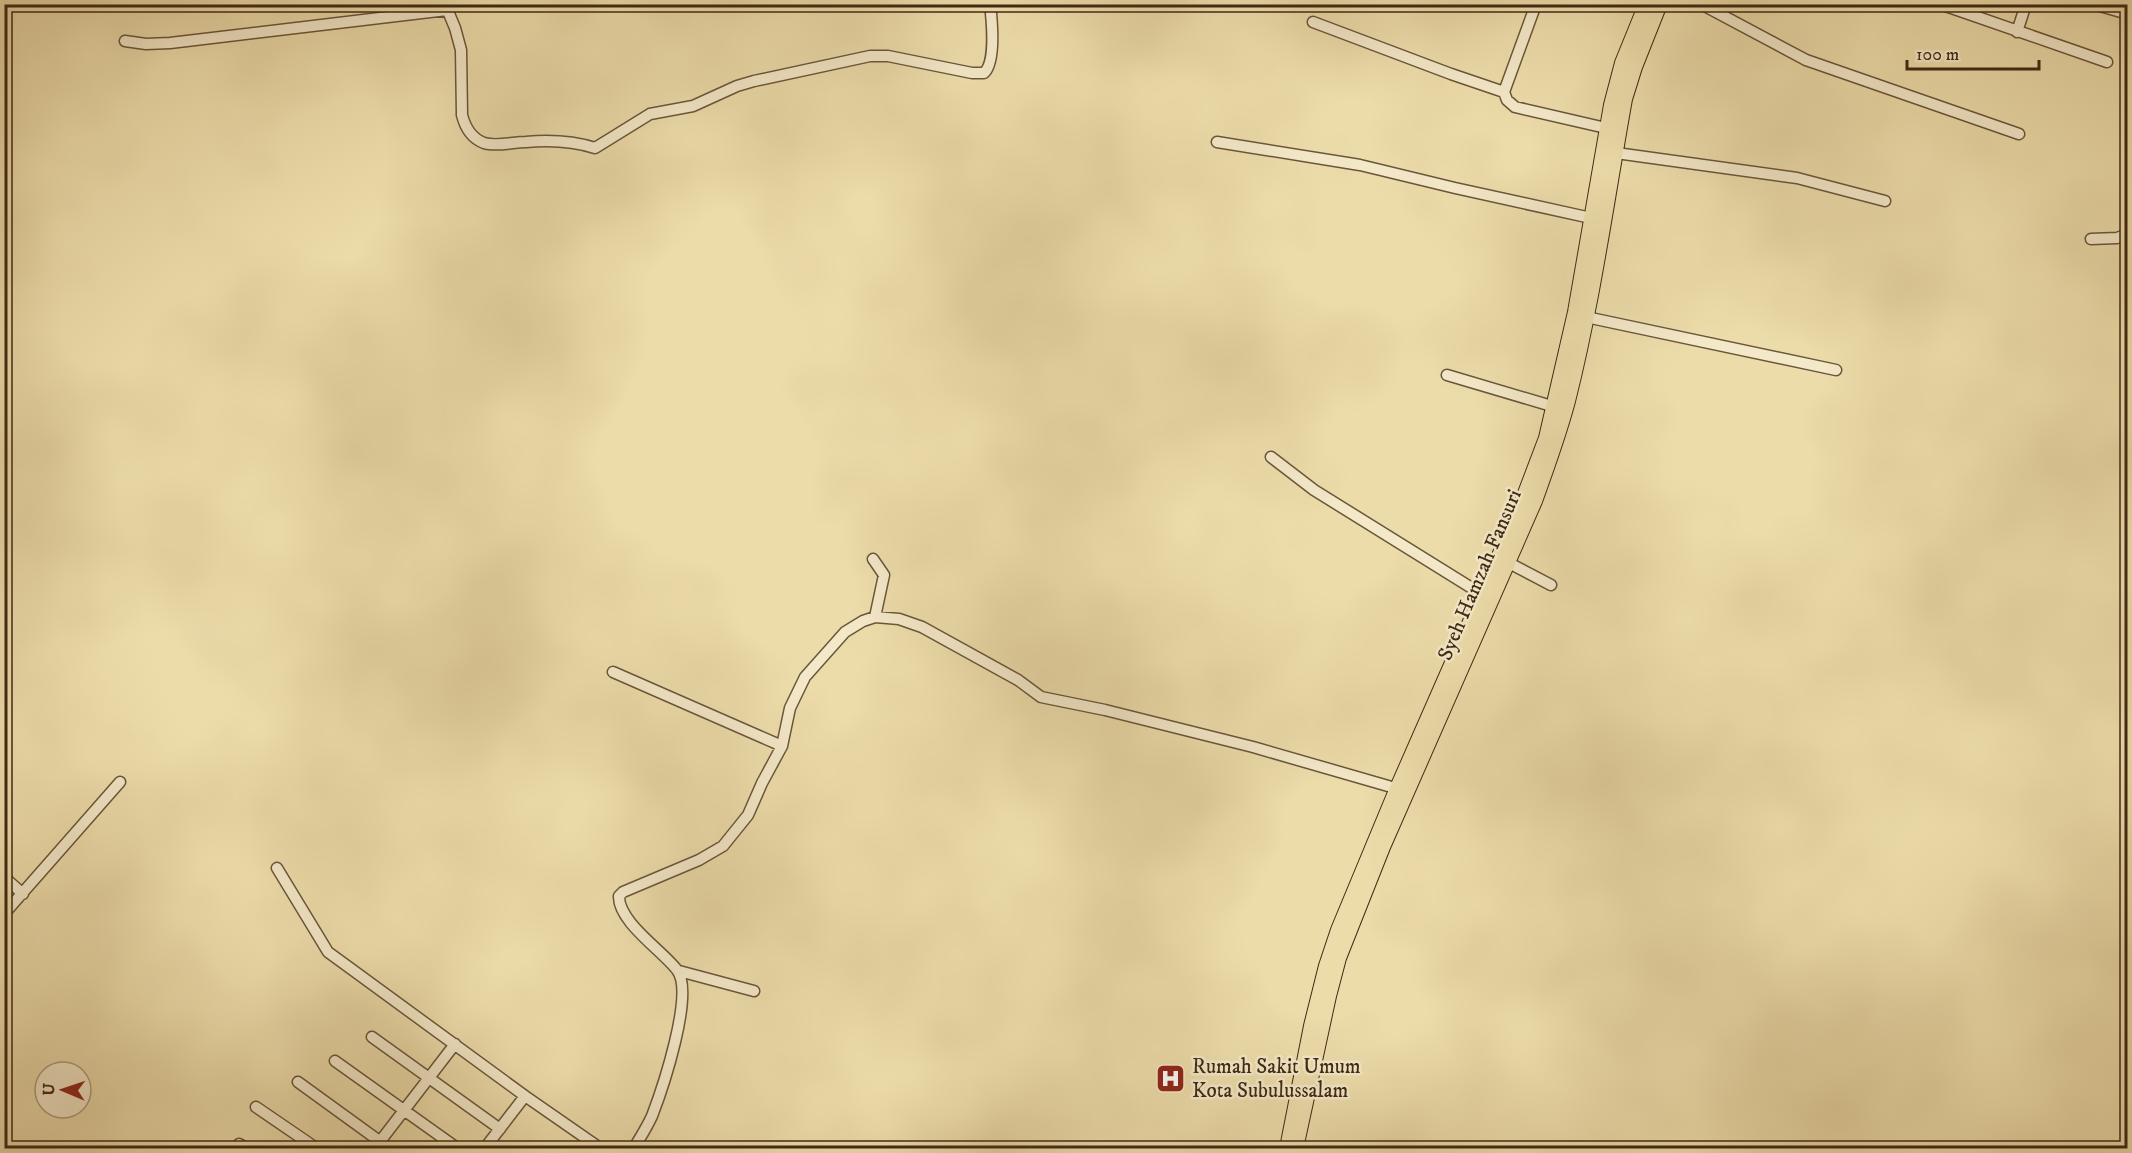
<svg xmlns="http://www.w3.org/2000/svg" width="2132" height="1153" viewBox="0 0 2132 1153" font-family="'IM FELL DW Pica',serif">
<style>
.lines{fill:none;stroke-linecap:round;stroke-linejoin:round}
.minor-casing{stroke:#6a563a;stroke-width:13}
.major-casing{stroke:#3f2914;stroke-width:16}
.minor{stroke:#f3e8c8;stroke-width:10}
.major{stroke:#ecdcaa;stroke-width:14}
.labels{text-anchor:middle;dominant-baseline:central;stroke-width:5;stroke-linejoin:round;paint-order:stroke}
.street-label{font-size:21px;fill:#3f2914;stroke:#f3e8c8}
.poi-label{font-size:21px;fill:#3f2914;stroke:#f3e8c8;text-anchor:start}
</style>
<rect width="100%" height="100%" fill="#ecdcaa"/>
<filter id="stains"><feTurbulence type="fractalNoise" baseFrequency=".00333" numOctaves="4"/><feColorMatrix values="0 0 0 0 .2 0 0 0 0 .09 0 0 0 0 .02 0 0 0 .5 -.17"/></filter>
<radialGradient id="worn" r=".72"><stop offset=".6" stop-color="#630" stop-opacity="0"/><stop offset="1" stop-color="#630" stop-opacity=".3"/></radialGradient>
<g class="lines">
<defs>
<path id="minor" d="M445,4L455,28L461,50L462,115C465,127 471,138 484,143C497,147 512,142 526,142C548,140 573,141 595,148L650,114L693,106L737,86L754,81L870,56H888L972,73H984C996,62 992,21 990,4
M1536,4L1504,92L1507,100L1515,107L1606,128
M1701,4L1806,60L2019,134
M1940,4L2107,62
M2093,4L2128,14
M1313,22L1451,74L1504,92
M2017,32L2026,4
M125,41L146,44L170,43L447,10
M1217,142L1360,165L1455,188L1591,218
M1609,152L1797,178L1885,201
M2091,239L2117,238L2128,234
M1586,317L1836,370
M1447,375L1555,407
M1271,457L1314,490L1483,595
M873,559L884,575L875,617
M1509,563L1551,585
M613,672L782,746
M277,868L328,952L525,1096L600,1148
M4,877L23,894
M4,914L120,782
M679,971L754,991
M372,1037L500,1129
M335,1061L457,1148
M298,1082L389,1148
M256,1107L316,1148
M239,1144L246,1148
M375,1148L455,1044
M485,1148L525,1096
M634,1148C640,1138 647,1127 652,1116C662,1090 695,993 677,970C663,951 618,922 619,896L623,892L699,860L723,846L748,815L762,783L782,746L790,708L805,677L845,632L863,621L875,617L899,619L922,627L1018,680L1041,697L1105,710L1253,747L1402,790"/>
<path id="major" d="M1287,1148L1311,1026L1326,966L1338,930L1397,788L1516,517L1546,438L1575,312L1611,105L1622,63L1646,4
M1296,1148L1329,996L1339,958L1383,847L1535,501C1547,468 1559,435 1568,401C1593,302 1607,199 1625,99L1635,67L1660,4"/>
</defs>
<use href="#minor" class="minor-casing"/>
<use href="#major" class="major-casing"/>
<use href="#minor" class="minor"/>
<use href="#major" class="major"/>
</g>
<defs>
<symbol id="hospital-square" viewBox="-11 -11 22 22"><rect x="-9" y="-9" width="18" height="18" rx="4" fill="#8f2418" stroke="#f3e8c8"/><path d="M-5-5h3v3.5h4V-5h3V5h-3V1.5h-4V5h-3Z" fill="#fff"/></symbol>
</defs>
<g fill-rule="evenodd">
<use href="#hospital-square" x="1154" y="1062" width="33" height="33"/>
</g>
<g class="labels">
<g class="street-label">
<text transform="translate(1480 575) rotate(-67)">Syeh Hamzah Fansuri</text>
</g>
<g class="poi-label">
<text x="1192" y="1067">Rumah Sakit Umum<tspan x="1192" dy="24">Kota Subulussalam</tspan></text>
</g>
</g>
<rect width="2132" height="1153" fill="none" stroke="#ecdcaa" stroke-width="24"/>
<rect x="6" y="6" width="2120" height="1141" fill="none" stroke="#3f2914" stroke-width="3"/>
<rect x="12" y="12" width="2108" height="1129" fill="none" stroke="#3f2914" stroke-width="1.5"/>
<g transform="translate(63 1090) rotate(272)"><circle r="28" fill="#f3e8c8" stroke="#ab9c80" stroke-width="1.5"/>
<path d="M0-4.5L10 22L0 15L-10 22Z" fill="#8f2418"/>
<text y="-9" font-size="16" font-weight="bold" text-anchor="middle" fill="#3f2914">U</text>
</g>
<path d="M1907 60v9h132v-9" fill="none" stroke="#3f2914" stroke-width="3"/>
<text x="1916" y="60" font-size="18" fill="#3f2914" stroke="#f3e8c8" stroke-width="4.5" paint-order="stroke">100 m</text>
<rect width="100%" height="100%" filter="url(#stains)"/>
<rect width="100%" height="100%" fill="url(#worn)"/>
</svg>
